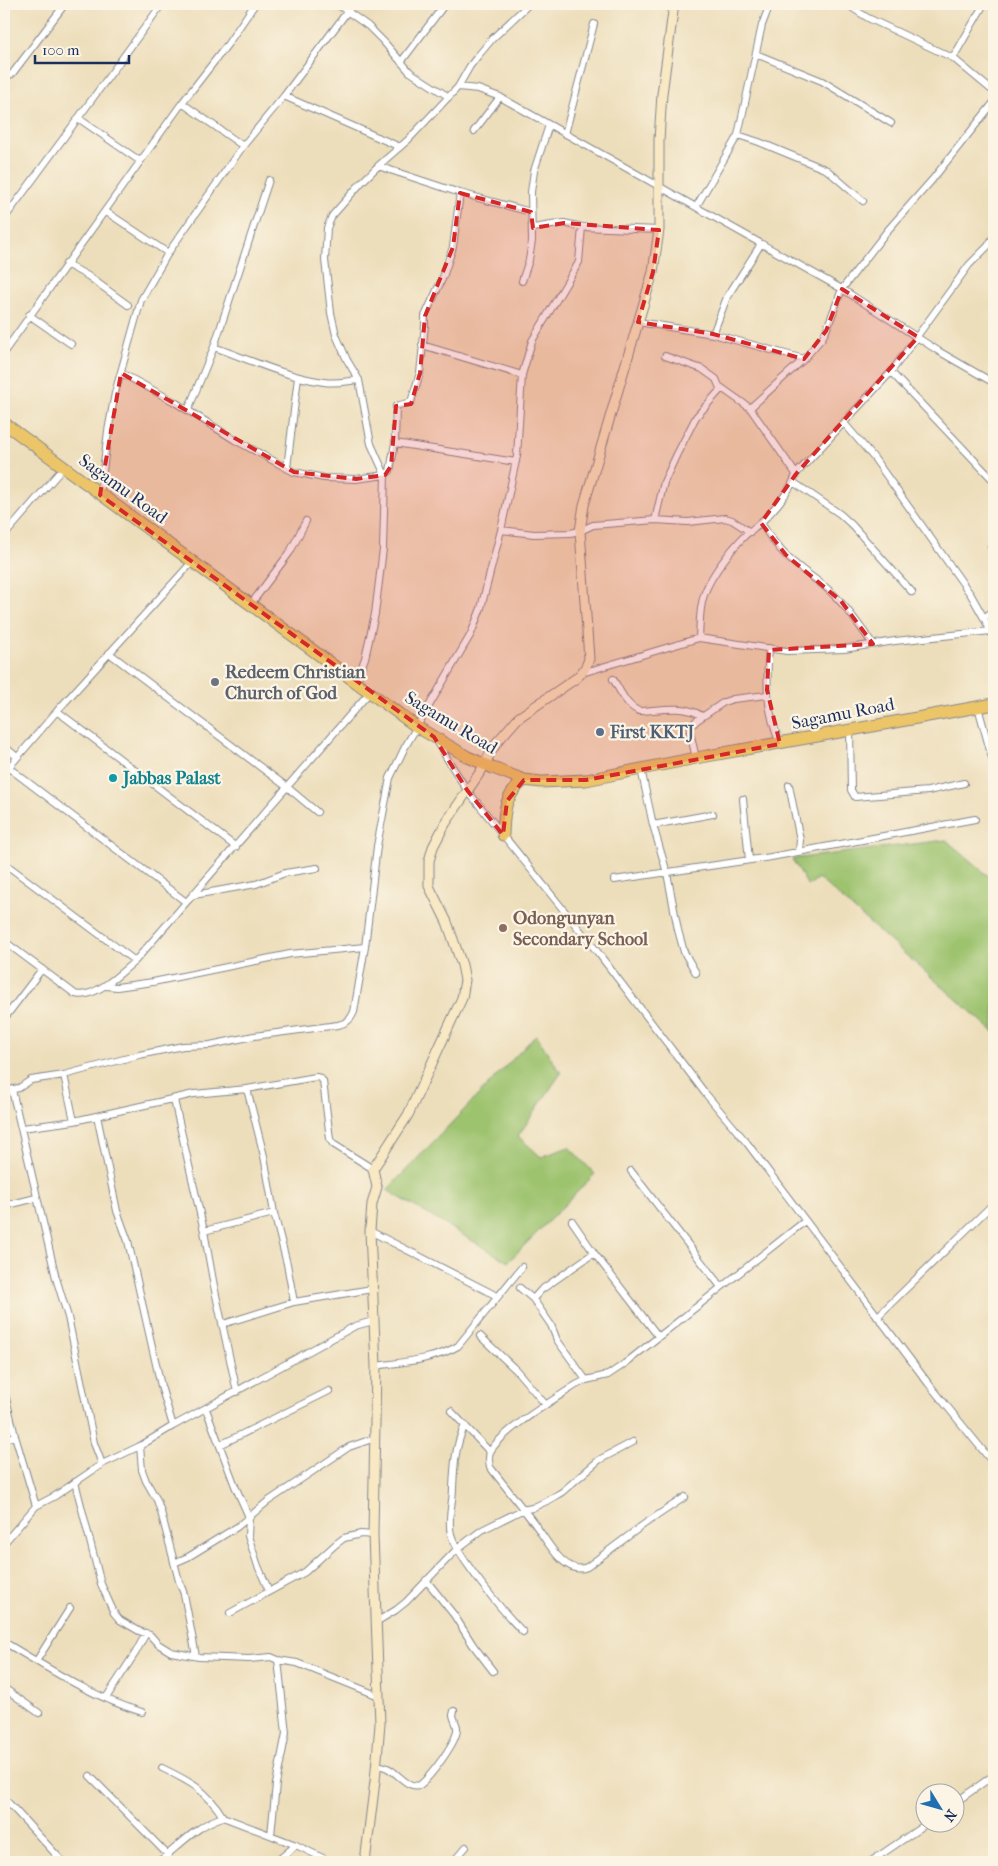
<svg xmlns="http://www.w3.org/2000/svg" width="998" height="1866" viewBox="0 0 998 1866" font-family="'IM FELL French Canon',serif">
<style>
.green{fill:#9dc36e;stroke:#5c7966}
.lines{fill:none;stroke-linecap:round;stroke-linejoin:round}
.street-casing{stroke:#84868c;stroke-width:8}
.secondary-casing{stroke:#84868c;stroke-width:11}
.highway-casing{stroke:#84868c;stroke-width:13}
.street{stroke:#fff;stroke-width:6}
.secondary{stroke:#f8e8c3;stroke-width:9}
.highway{stroke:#edc569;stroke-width:11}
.marked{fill:#d62828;fill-opacity:0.2;stroke:#d62828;stroke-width:4;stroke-dasharray:10 6;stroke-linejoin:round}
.worship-dot{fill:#6b7280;stroke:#fcf5e5;stroke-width:2}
.service-dot{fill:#5c6f8a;stroke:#fcf5e5;stroke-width:2}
.culture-dot{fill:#0f9aa8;stroke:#fcf5e5;stroke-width:2}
.education-dot{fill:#8d6e63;stroke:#fcf5e5;stroke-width:2}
.labels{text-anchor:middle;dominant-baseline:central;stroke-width:4.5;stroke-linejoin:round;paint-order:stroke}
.street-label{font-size:18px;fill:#1b2f5e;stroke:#fcf5e5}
.worship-label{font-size:18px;font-weight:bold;fill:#5b616d;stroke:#fcf5e5;text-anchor:start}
.service-label{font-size:18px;font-weight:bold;fill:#4e5e75;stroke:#fcf5e5;text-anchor:start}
.culture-label{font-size:18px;font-weight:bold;fill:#0d838f;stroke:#fcf5e5;text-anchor:start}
.education-label{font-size:18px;font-weight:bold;fill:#785e54;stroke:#fcf5e5;text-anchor:start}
</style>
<rect width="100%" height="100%" fill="#fcf5e5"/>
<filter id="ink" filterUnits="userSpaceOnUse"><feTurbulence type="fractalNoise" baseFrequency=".02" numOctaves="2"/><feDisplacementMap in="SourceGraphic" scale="10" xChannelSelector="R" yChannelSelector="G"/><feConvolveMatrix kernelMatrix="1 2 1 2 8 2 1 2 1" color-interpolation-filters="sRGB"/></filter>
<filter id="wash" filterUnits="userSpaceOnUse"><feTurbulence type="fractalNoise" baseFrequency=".0096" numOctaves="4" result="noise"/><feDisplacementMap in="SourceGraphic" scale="20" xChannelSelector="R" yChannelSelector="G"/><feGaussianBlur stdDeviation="1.12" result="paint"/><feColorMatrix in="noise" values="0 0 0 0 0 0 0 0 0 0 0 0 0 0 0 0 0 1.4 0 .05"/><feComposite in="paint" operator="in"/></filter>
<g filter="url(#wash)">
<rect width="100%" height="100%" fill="#eddebb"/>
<path class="green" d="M946,840L994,881V1032L818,878L808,886L792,859Z
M536,1035L561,1073L518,1136L541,1157L569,1147L595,1174L508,1262L387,1190Z"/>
</g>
<g filter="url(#ink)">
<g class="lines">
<defs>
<path id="street" d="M337,4L368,26L383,41L410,72L449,97
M846,4L868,18L953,58L994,92
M756,54L822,81L891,123
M953,58L984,4
M401,62L445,4
M4,77L12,74L65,4
M458,87L478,89L500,97L842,289L940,352L994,383
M284,96L400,147
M182,103L243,146
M78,118L140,161
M474,131L500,97
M565,134L594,24
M738,135L759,142L827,170L863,201
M378,166L460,193L531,212
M696,207L738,135L762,25L770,4
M105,211L168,253
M4,219L162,4
M533,228L564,223L582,227L659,230
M66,264L88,276L128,305
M522,281L529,260L532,241L531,192L534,171L549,125
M29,315L71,344
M638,322L713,334L804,359
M713,334L727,297L761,244
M422,345L522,375
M214,347C250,360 287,377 324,382C336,384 347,381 359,380
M4,352L182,103L227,45L255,4
M665,356L702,369L716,379L719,386L750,408L796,474
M891,372L994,481
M121,373L173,401L235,440L294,472L324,478L356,479L385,475L390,471L395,443L396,406L411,402L420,373L425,325V316L443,277L453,247L460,193
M750,408L804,359L822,338L826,331L842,289L887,231L932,180L994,102
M188,410L214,347L269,180
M844,423L874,458L971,595L984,618
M395,443L516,462
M287,468L298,377
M793,482L840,514L852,525L912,592
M100,495L108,431L115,393L141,300L168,253L243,146L284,96L353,4
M655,520L664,482L677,454L696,417L722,388
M761,523C771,539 784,556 799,567C810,576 822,583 832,593C848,608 860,627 873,644
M501,530L534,534L570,533L580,531L593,525L655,520L688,522L725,518L732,520L750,532
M4,536L63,468
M991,547L994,553
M251,604L290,552L306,521
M994,610L984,618L994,638
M699,638C700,624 699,609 704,595C710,576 737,540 754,528C768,517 791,492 796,474L891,372L969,265L988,246L994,236
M769,648C766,685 766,708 780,744
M109,653L287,787L317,812
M582,673L699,638L787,651L844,649L895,641L991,631
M613,679C620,690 626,706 639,711C660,710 684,704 702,716
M356,683L365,658L375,614L383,549L385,475L371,444L359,380L347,360L336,335L331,313L325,260L327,228L332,216L361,183L378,166L408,140L458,87L470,66L477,57L493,38L529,4
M978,707L994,765
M57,711L236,847
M850,730L851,790L855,797L928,791L964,783
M436,741L467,790L599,954L705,1093L747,1143L928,1383L994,1464
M4,746L17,757
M696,758L690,732L691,727L696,721L724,702L733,699L767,695
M9,768L186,902
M641,769L653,825L667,873L678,930L684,952L696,973
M4,773L57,711L193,561
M789,785L800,840L799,851
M743,799L749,860
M653,825L713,814
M4,863L135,961
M614,880L771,857L975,819
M194,895L256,884L285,873L317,868
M4,941L75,994C94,1000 122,972 135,961L369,693
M106,986L117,987L153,982L290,954L365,947
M4,1019L42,969
M64,1075L74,1121
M247,1089L264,1156L274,1213L287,1264L294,1302
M12,1090L56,1278L68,1317L94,1443L102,1464
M4,1091L19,1088L31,1080L64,1075L139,1055L183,1046L210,1045L254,1036L338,1025C346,1023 350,1021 354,1012L365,947L377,846L390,778L405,747L471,634L481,608L501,530L517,456L522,375L532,341L579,262L582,227
M174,1100L204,1231L214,1286L237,1392
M97,1116L117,1211L128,1241L161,1386L173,1426
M22,1128L74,1121L194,1094L247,1089L316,1077L320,1078L323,1081L330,1139L333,1144L373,1169
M631,1171L721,1287
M4,1206L36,1198
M572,1221L594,1253L658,1336
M204,1231L274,1213
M370,1231L497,1296
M520,1288L533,1299L551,1325L557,1340L586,1380
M533,1299L541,1290L594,1253
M877,1317L994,1203
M223,1324L294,1302L372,1289
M480,1336L516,1370L546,1405
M376,1366C403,1362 434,1360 458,1346L522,1267
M4,1390L15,1436L36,1506
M206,1409L235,1486L249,1517L248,1536L258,1566L269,1591
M451,1411L490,1452
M465,1425C455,1446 454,1466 453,1488C453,1503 447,1519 451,1534C457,1557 505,1614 523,1632
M4,1439L15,1436
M220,1445L329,1391
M140,1446L142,1470L146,1481L157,1500L161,1512L179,1581L184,1594L196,1656
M75,1482L101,1584L114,1613L120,1620L139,1631L150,1635L158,1644L171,1652L199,1657L249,1659L271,1657L278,1660L297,1663L379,1696
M685,1497L643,1525L587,1567C564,1577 545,1537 534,1523C519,1504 505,1486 490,1467C489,1462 488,1457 490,1452C501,1431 555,1399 576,1385L586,1380L608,1375L623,1365L805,1221
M4,1543L36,1506L55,1496L102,1464L140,1446L173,1426L355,1326L373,1321
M174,1563L188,1557L237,1527L267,1502L349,1447L375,1438
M426,1580L454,1615L473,1645L493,1671
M230,1613L305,1572L336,1544L344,1538L361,1534L373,1535
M376,1622L396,1610L406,1602L457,1549L482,1530L522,1510L532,1508L549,1500L562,1492L599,1460L633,1442
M4,1642C48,1668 92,1697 142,1712
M37,1660L70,1608
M4,1688L39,1713
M106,1698L136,1652L146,1633
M376,1766C394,1763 404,1790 420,1785C431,1776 456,1743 457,1730C458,1725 454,1721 453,1715L454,1711
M162,1768C189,1781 207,1790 223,1817
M90,1776L168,1855
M4,1798L63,1862
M956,1802L994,1775
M271,1835L276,1784L286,1733L278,1660
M158,1862C178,1847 198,1824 223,1817L296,1845L331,1862
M276,1862L296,1845
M453,1862L466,1847
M870,1862L926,1824"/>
<path id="secondary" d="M365,1862L375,1781L380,1724L373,1535L376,1366L370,1231L372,1204L377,1187L373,1169L408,1115L462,998L465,980L462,965L447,922L429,886V861L433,847L445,824L485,765L490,753L498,741L518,718L575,679C582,673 586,669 589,659L580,531L584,505L653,272L659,230V140L662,94L674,4"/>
<path id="highway" d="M4,423L417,727L468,757L493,768L524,780L541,782L586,780L696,758L994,704
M503,835C504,810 504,797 524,780"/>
</defs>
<use href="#street" class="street-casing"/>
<use href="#secondary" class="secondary-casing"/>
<use href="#highway" class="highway-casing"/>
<use href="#street" class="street"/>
<use href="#secondary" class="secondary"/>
<use href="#highway" class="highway"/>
</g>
</g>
<path class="marked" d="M460,193L531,212L533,228L564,223L659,230L653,272L638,322L713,334L804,359L826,331L842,289L918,337L796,474L761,523L786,555L841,601L873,644L769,650L767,690L780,744L586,780H524L507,801L503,835L467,790L434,737L100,495L121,373L294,472L356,479L385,475L391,466L396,406L411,404L420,373L425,316L453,247Z"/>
<circle class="worship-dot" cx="215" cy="682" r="5"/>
<circle class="service-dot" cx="600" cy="732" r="5"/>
<circle class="culture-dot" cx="113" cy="778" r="5"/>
<circle class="education-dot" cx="503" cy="928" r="5"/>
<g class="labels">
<g class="street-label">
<text transform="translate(123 489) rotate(36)">Sagamu Road</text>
<text transform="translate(843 714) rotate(-11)">Sagamu Road</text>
<text transform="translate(451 723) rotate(31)">Sagamu Road</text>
</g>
<g class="worship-label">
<text x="225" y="672">Redeem Christian<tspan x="225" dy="21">Church of God</tspan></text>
</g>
<g class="service-label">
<text x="610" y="732">First KKTJ</text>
</g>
<g class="culture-label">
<text x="123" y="778">Jabbas Palast</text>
</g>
<g class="education-label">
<text x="513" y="918">Odongunyan<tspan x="513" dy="21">Secondary School</tspan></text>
</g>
</g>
<rect width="998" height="1866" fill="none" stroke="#fcf5e5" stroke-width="20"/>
<g transform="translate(940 1808) rotate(127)"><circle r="24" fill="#fcf5e5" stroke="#a2a6af"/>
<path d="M0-4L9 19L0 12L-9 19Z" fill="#1f6fb2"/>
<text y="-8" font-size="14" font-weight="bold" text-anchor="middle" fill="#1b2f5e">N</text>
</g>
<path d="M35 55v8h94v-8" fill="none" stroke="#1b2f5e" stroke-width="2.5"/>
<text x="42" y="55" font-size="15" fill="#1b2f5e" stroke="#fcf5e5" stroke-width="4" paint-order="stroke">100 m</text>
</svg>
